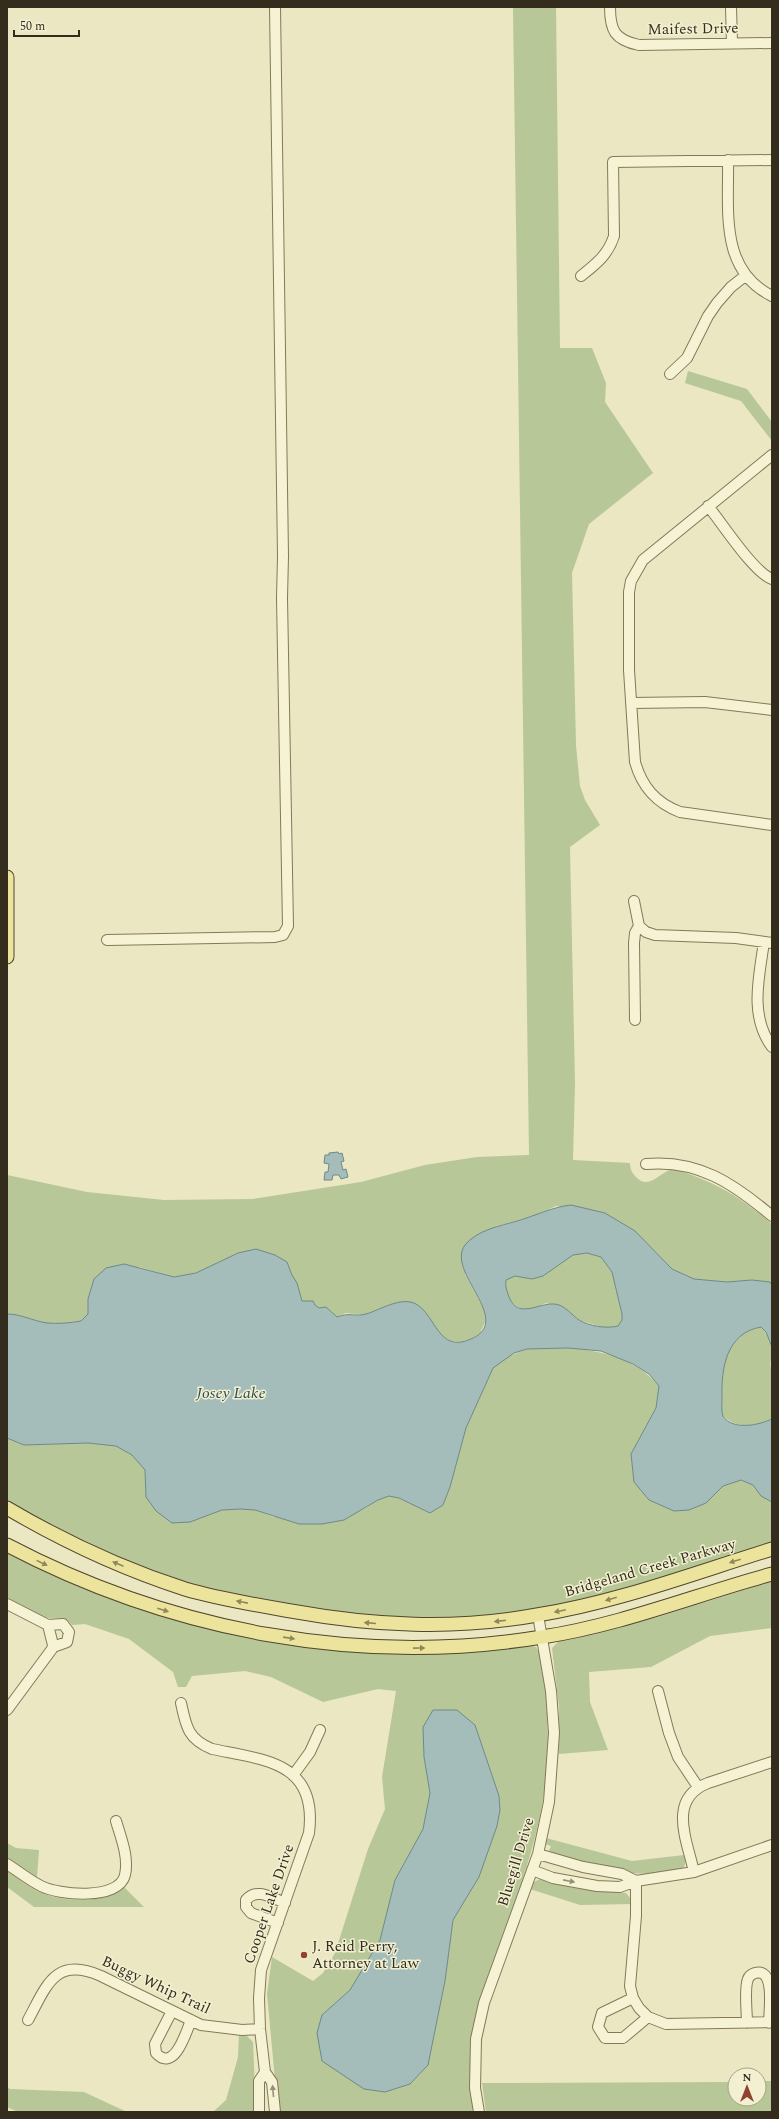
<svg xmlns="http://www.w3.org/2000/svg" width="779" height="2119" viewBox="0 0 779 2119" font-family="Spectral,serif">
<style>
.green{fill:#b7c797;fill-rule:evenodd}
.water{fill:#a4bdbb;stroke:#6c8a89;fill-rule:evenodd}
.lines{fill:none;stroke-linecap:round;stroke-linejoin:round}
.minor-casing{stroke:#83795a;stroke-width:12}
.major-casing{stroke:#51462e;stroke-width:15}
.minor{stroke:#f6f3d4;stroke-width:10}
.major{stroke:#ece49c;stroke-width:13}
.oneway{fill:#90885d}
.oneway2{fill:#959079}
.poi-dot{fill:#8e432f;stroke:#f2f0d1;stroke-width:1.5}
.labels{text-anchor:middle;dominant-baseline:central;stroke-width:3;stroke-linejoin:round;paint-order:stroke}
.street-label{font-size:15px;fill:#342d1e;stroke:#f2f0d1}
.poi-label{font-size:15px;fill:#342d1e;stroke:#f2f0d1;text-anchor:start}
.water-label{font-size:16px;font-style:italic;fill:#2e4d52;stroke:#f2f0d1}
</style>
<rect width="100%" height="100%" fill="#eae7c2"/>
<path class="green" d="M513,7H556L560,348H592L606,383L605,402L653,473L589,524L572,573L576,746L580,786L585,800L600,825L570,847L575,1084L573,1160L630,1163C630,1169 632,1173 636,1177C650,1192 661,1169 675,1169C717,1183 739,1196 772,1224V1285L769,1282L752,1280L727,1282L694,1279L672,1269L635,1231L605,1213L556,1206L537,1215L497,1226L471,1240L465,1274L485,1311L486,1320L480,1333L471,1339L460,1342L450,1341L442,1336L433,1324L384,1307L366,1315L346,1313L337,1317L326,1307L319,1308L314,1305L313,1301H302C298,1285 292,1277 287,1262L238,1253L196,1273L174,1277L139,1267L88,1299V1314L81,1321C70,1323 58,1324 47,1323C33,1321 21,1314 7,1314V1175L87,1192L164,1200L253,1199L361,1182L425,1165L477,1157L529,1155Z
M688,371L747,389L772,422V441L741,401L685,383Z
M587,1253L601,1257L612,1272L622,1314V1320L618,1326L608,1329L579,1320L566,1309L546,1303C541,1305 535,1309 531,1310C514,1311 503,1295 506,1280L515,1276L532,1279L543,1276L573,1255Z
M761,1327C767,1333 773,1346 772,1355C771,1362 769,1364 772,1371V1419C756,1426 735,1430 722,1414C721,1382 718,1335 761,1327Z
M568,1348C603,1351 635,1358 659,1386L656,1408L631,1454L634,1482L649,1500L674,1511L706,1503L723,1486L741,1480L753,1485L761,1496L772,1502V1545C732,1557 693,1569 653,1581C633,1587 613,1595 592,1600C449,1632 293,1621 155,1574C103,1556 55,1529 7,1503V1438L24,1445L88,1443L116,1446L132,1455L145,1470L146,1497L190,1522L222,1510L240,1509L255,1510L274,1517L364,1509L378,1500L389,1496L399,1498L430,1513L443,1505L450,1487L466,1428L493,1368L504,1358L527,1349Z
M7,1551C136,1618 282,1659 429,1653C462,1651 495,1647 528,1645L536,1647C545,1660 545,1682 546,1697C548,1725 549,1752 546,1779C537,1857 503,1930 479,2004C470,2040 470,2075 473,2112H278L267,1994L272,1957L313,1981L323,1973L335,1953L368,1849L385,1809L382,1777L396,1691L378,1689L323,1702L271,1677L245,1671L192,1676L186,1687H178L173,1672L129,1639L85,1624L72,1625C65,1616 59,1619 49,1618C39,1618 17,1603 7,1597ZM467,1719L475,1725L499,1796L500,1810L497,1826L479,1877L453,1920L445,1981L428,2065L410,2084L385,2092L322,2015L350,1990L381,1940L395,1880L423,1829L430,1793L424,1757Z
M772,1581V1628L710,1636L651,1667L589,1672L590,1702L608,1750L559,1754V1707L552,1648L560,1640L658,1617Z
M546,1838L632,1861L684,1855L686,1861C685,1865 683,1870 680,1871C676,1873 669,1873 664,1873C624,1877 586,1865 548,1853L551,1846L545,1844Z
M7,1843L16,1848L39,1850L37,1877L7,1857Z
M7,1871C19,1879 31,1889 44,1894C67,1902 105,1904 124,1887L144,1907H34L7,1887Z
M540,1879L575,1888L626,1893L630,1898L631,1904L580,1905L530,1889L532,1883Z
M239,2035L247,2036L253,2042L256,2112H213L226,2100L238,2057Z
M759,2081H772V2112H486L482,2083L735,2082V2099H759Z
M7,2087L10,2089L84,2092L127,2112H18L7,2107Z"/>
<path class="water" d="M338,1152L339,1154L342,1153L344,1161L341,1162L343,1170L346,1169L348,1177L341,1179L339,1175H333L332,1180H324L325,1172H328L329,1164L324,1163L325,1155H329V1153Z
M571,1205L605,1213L635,1231L672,1269L694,1279L727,1282L752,1280L770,1282L772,1285V1347L766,1332L761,1327C726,1333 721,1369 722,1398C722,1403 721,1411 723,1416C733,1431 759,1425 772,1419V1502L761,1496L753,1485L741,1480L723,1486L706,1503L689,1510L674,1511L649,1500L634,1482L631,1454L656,1408L659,1386L649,1374L633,1364L601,1351L568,1348L527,1349L514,1353L493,1368L466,1428L450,1487L443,1505L430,1513L399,1498L389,1496L378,1500L344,1520L322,1524H299L255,1510L240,1509L222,1510L190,1522L172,1523L156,1511L146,1497L145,1470L132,1455L116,1446L88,1443L24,1445L7,1438V1314C21,1314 33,1321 47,1323C58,1324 70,1323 81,1321L88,1314V1299L94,1279L106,1268L124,1264L174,1277L196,1273L238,1253L256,1249L275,1255L287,1262L292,1275L297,1283L302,1301H313L315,1305L319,1308L326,1307L337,1317C350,1312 355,1317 366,1314C380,1310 401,1296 416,1304C436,1315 438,1354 471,1339C515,1320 445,1272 465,1245C477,1230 500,1226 517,1221C535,1216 552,1207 571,1205ZM587,1253L601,1257L612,1272L622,1314V1320L618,1326C606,1329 589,1326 579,1320C572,1315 567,1308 559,1305C542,1299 519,1322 509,1297C507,1291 505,1287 506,1280L515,1276L532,1279L543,1276L573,1255Z
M433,1710H457L475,1725L499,1796L500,1810L497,1826L479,1877L453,1920L445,1981L428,2065L410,2084L385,2092L364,2089L322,2061L317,2033L322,2015L350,1990L380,1940L395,1880L423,1829L430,1793L424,1757L423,1727Z"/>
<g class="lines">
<defs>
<path id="minor" d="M610,7C610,31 615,40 639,45L772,43
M731,7L732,43
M728,160C729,210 719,270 772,296
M581,276C596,264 608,255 614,236L613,162L772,160
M670,374L687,358L708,316L717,303L731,287L745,276
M772,455L643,560L631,581L629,592V670L635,762C642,787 656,803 680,812L772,825
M708,506C722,523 754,573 772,579
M631,703L705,702L772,710
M634,901L639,926L635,933L634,943L635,1020
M639,926L646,932L655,935L736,938L772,943
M107,940L275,937L283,935L288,926L282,598L283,556L275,7
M764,942C759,977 749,1016 772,1047
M646,1164C698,1159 734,1184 772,1216
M7,1604L48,1625
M48,1625L63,1624L69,1632L67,1642L53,1647
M658,1691L669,1733L678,1757L698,1787
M181,1703C186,1727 188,1739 212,1749C265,1760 318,1762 309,1833L261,1970L259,1998L260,2029L265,2072L272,2082L275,2112
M7,1710L52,1649L53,1645L48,1625
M294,1774L310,1752L320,1730
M538,1854L583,1867L622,1874L636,1881
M7,1864C18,1871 29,1880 41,1886C58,1895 119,1901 125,1875C129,1857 121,1838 116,1821
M532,1870L553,1878L597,1886L620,1887L636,1881L694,1872L772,1845
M694,1872C687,1840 667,1799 708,1783L772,1762
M636,1881V1916L630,1986L633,1998L639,2008L648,2017L666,2024L772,2022
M278,1923L251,1913L246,1907V1900C257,1887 272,1898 285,1903
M633,1998L602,2013L598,2027L605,2038H623L648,2017
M172,2011L155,2044L156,2053C174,2073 186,2033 191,2020
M28,2020C47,1985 55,1956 101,1976L201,2025L242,2030L260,2029
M747,2023C747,2012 744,1988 748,1979C749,1976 752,1974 755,1973C776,1967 769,2011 769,2023
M259,2112V2081L265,2072
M479,2112L475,2088L476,2039L484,2003L538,1854L549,1802L554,1733L551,1691L538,1615"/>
<path id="major" d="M7,877V957
M7,1508C63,1541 123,1569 185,1589C219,1599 256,1605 291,1611C374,1626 454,1630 537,1615C618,1602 694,1573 772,1549
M7,1545C171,1631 359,1667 542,1637C621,1625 695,1595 772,1574"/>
</defs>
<use href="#minor" class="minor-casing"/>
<use href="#major" class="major-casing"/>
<use href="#minor" class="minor"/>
<use href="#major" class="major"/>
</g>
<defs><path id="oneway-solid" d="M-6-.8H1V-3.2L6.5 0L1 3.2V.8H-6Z"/></defs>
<g class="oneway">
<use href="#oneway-solid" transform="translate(735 1561) rotate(163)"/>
<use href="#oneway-solid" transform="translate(42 1563) rotate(26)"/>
<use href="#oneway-solid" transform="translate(118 1564) rotate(-157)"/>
<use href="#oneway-solid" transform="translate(611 1599) rotate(164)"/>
<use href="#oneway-solid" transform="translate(242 1602) rotate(-169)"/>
<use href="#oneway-solid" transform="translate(163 1610) rotate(17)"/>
<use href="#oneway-solid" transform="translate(560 1611) rotate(168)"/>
<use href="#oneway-solid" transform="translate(500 1621) rotate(173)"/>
<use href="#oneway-solid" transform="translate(370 1623) rotate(-175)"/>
<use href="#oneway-solid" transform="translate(289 1638) rotate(8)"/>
<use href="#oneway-solid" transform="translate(419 1648) rotate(-1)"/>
</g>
<g class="oneway2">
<use href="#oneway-solid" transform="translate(569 1881) rotate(11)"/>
<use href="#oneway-solid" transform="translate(273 2091) rotate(-95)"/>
</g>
<circle class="poi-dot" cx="304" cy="1955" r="4"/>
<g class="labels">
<g class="street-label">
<text transform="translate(693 29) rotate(-1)">Maifest Drive</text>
<text transform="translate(650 1568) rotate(-16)">Bridgeland Creek Parkway</text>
<text transform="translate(516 1862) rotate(-73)">Bluegill Drive</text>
<text transform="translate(269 1904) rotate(-71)">Cooper Lake Drive</text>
<text transform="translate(156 1985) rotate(25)">Buggy Whip Trail</text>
</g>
<g class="poi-label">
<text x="312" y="1946">J. Reid Perry,<tspan x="312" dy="17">Attorney at Law</tspan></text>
</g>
<g class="water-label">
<text x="231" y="1393">Josey Lake</text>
</g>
</g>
<rect width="779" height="2119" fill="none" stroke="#342d1e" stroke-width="16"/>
<g transform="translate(747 2087)"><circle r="19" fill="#f2f0d1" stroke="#a6a289"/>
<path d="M0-3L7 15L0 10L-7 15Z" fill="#8e432f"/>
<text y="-6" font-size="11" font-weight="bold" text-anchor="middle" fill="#342d1e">N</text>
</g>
<path d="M14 30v6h65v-6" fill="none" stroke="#342d1e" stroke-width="2"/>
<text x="20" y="30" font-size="12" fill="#342d1e" stroke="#f2f0d1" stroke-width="3" paint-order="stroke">50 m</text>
</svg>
